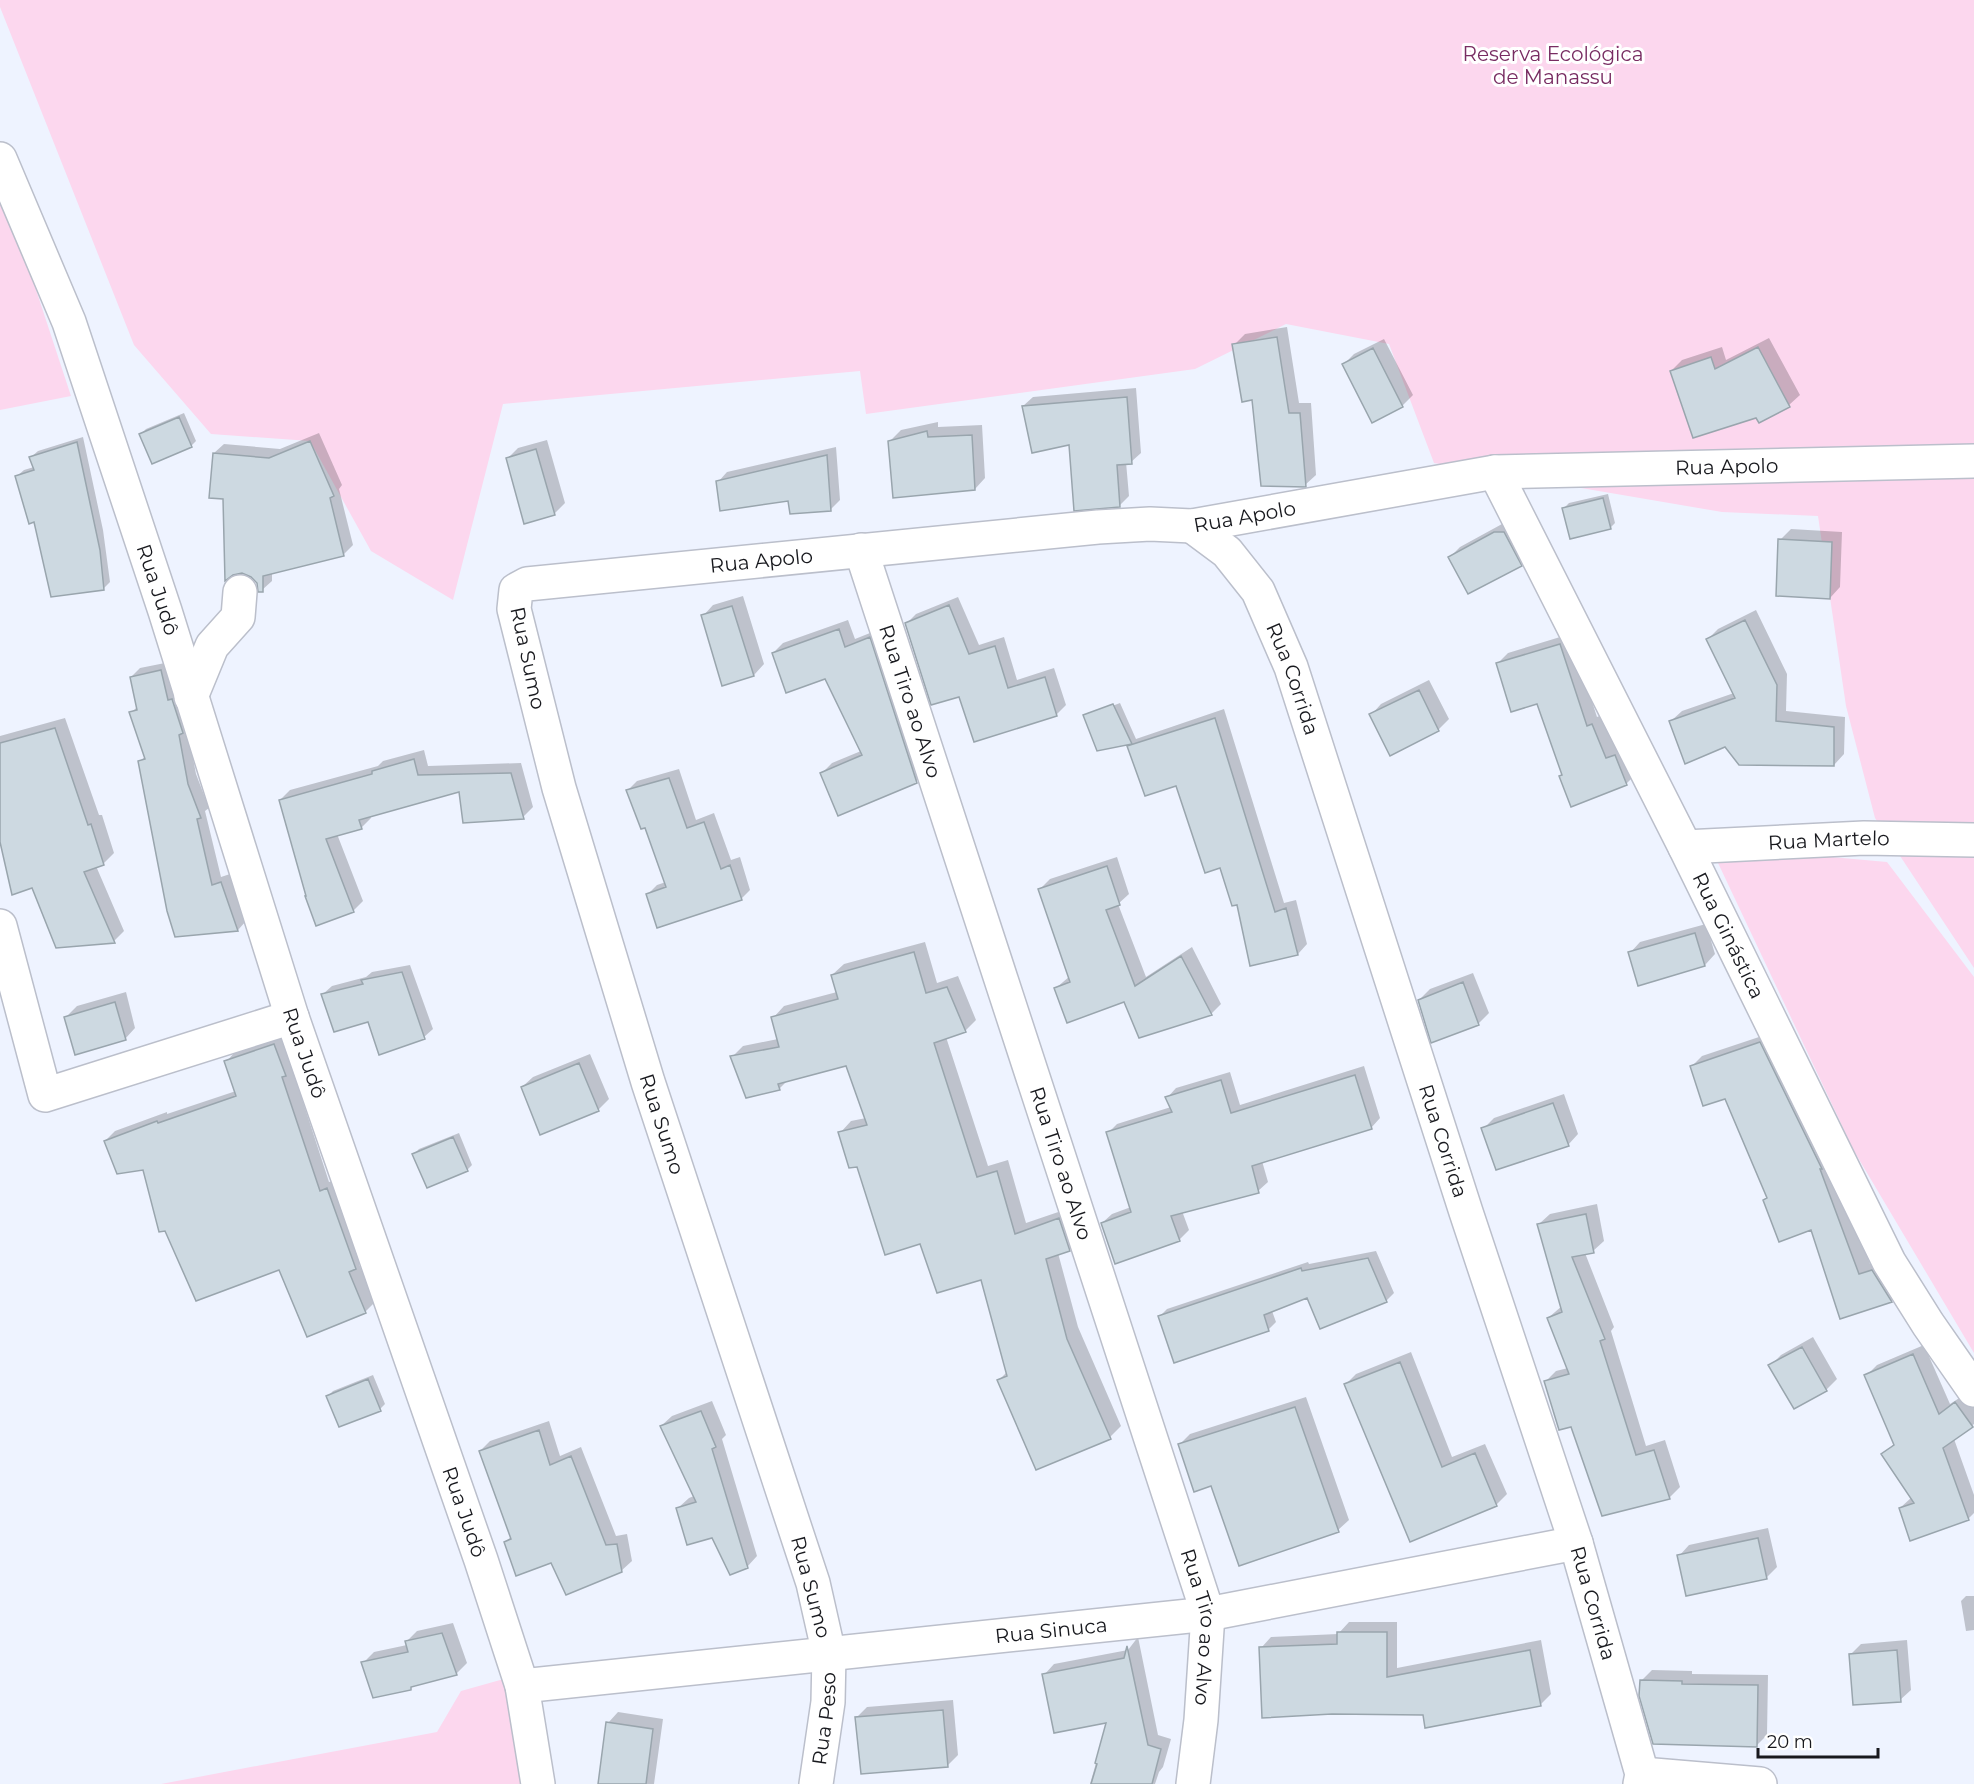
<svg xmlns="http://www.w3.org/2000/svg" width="1974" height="1784" viewBox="0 0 1974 1784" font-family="Montserrat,sans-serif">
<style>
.green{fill:#fcd7ee}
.shadow{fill:#0003}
.building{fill:#cdd9e1;stroke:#99a5ad;stroke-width:1.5}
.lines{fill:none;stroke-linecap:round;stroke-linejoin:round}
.minor-casing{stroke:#bbbfcb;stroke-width:36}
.minor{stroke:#fff;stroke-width:33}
.labels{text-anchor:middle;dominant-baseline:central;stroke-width:6;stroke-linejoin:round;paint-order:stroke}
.park-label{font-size:20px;fill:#782c62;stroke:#fff}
.street-label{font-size:20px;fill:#18191e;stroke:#fff}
</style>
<rect width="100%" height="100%" fill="#eef3ff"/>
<path class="green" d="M0,0H1974V968L1875,818L1846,706L1818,516L1722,512L1434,463L1389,344L1286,324L1195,369L866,414L860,371L503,404L453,600L371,551L310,441L211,434L134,345L0,7Z
M0,199L18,235L71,396L0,410Z
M1710,846L1887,862L1974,977V1353L1854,1151Z
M518,1675L535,1784H161L437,1732L461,1691Z"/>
<path class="shadow" d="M1287,327L1299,403H1311L1316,475L1305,485L1254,398L1234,345L1245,334Z
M1769,338L1800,395L1789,405L1760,421L1757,416L1671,371L1682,360L1722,347L1726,360Z
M1384,339L1413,395L1402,406L1343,365L1354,354Z
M1136,388L1141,453L1131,462H1126L1129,496L1120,505L1070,443L1023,406L1033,397Z
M184,413L196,441L191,446L141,434L146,429Z
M938,422V427L982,425L985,478L975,489L890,441L901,430Z
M319,433L342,485L339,489L353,545L344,554L272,572V581L262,590L225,498L214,453L224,444L280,449Z
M83,437L103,530L110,582L103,589L17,476L24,470L34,467L31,457L38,451Z
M547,440L565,503L554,514L507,459L518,448Z
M836,447L840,500L830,510L718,482L727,472Z
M1608,494L1615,523L1610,528L1564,508L1569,503Z
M1513,518L1531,554L1521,565L1450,557L1460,547Z
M1791,529L1842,532L1840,587L1830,598L1780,540Z
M743,596L764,664L754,675L703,616L713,605Z
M958,597L979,645L1004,637L1017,680L1054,668L1066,705L1057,714L975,740L960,695L906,624L916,614Z
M1756,610L1787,674L1786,711L1845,717L1844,754L1834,765L1725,746L1671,721L1682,711L1734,693L1708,639L1718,629Z
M848,620L855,639L880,629L926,771L916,781L822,773L832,763L861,751L826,678L773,653L783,643Z
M1570,634L1597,717L1602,715L1616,749L1625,746L1636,774L1626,784L1563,774L1538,702L1498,663L1508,653Z
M170,662L187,727L196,774L209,808L205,811L221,877L230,874L246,921L238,930L140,761L146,756L131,713L138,706L131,677L140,668Z
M1429,680L1449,719L1438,730L1391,754L1371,715L1381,704Z
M1120,703L1136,739L1224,709L1284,903L1296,900L1307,944L1298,954L1221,867L1177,784L1128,746L1132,743L1098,750L1085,716L1089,712V715Z
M65,718L99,815H102L114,853L103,864L96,866L124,931L114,941L33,886L0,835V736Z
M424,750L428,766L521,763L533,807L523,817L460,790L370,815L371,818L361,828L337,834L363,901L353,911L280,800L290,790L378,766L383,761Z
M679,769L696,820L714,813L731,860L740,857L750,890L741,899L648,894L657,885L666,882L646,826L628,790L637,781Z
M1117,857L1129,894L1118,904L1146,977L1192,947L1221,1004L1211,1014L1056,988L1070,976L1040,889L1050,879Z
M1706,924L1715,954L1705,965L1630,953L1640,942Z
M925,942L937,983L958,976L976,1020L965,1031L946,1037L988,1166L1008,1160L1026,1223L1070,1208L1080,1239L1069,1250L1058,1253L1078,1327L1121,1426L1110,1437L999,1380L1007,1372L982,1279L921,1242L858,1165L840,1133L851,1121L866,1118L847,1065L788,1080L779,1089L732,1057L743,1046L778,1039L773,1018L784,1006L837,992L832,975L844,964Z
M410,965L433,1029L424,1037L369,1020L323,994L332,986L366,977L372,972Z
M1473,973L1489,1013L1479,1023L1432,1041L1419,1000L1430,989Z
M126,992L135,1028L125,1039L66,1017L77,1006Z
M1771,1033L1830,1158L1870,1264L1883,1260L1902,1291L1891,1301L1841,1317L1812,1228L1765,1200L1768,1196L1726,1097L1691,1067L1702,1056Z
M283,1035L294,1065L292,1068L329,1182L337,1180L365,1258L359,1264L375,1302L365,1312L280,1268L105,1141L115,1131L167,1112V1114L236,1091L226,1062L235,1052Z
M590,1054L609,1099L598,1110L522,1087L533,1077Z
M1364,1066L1380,1118L1371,1128L1262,1161L1268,1182L1258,1191L1182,1211L1189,1230L1180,1239L1116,1262L1102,1223L1112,1214L1131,1207L1108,1133L1117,1124L1171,1107L1167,1098L1176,1088L1230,1072L1240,1105Z
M1564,1094L1578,1134L1568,1145L1483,1129L1494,1118Z
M459,1133L472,1165L467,1170L414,1154L419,1149Z
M1597,1204L1604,1241L1593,1251L1585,1253L1614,1327L1611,1331L1646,1446L1665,1440L1680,1487L1669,1498L1572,1425L1545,1382L1556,1371L1568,1368L1548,1318L1562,1306L1539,1224L1550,1214Z
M1376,1251L1394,1293L1387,1300L1321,1327L1308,1297L1272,1311L1276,1322L1268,1330L1160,1316L1167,1309L1308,1262L1309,1264Z
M1813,1337L1837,1379L1826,1390L1794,1407L1770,1366L1781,1355Z
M1924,1345L1950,1404L1967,1393L1974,1403V1424L1954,1439L1974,1495V1513L1968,1519L1900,1508L1912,1497L1883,1454L1895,1443L1866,1376L1877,1365Z
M1411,1352L1452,1457L1485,1444L1507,1494L1496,1505L1411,1540L1345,1385L1356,1374Z
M373,1375L385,1404L380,1409L328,1396L333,1391Z
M1306,1397L1349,1520L1338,1530L1212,1484L1180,1444L1190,1434Z
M712,1401L726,1435L722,1439L757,1556L747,1567L713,1536L678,1508L689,1498L694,1496L661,1426L672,1416Z
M549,1421L560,1456L581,1447L616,1536L627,1534L632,1561L621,1571L552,1561L505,1542L512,1536L480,1451L490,1441Z
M1768,1528L1777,1567L1766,1578L1679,1556L1689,1545Z
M1966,1596H1974V1630L1966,1631L1961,1601Z
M1349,1622H1397V1668L1541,1640L1551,1694L1540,1705L1424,1714L1261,1648L1271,1637L1338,1634Z
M453,1623L467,1663L456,1674L415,1684L411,1688L363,1663L374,1652L407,1645L406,1642L417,1631Z
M1138,1637L1158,1735L1171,1739L1163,1767L1159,1772L1155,1784H1090L1108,1721L1044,1675L1054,1664L1128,1650Z
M1907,1640L1911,1690L1900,1700L1850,1655L1861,1644Z
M1652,1670L1692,1671V1674L1768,1675L1767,1735L1757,1745L1641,1681Z
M953,1700L958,1755L947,1766L856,1718L867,1707Z
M618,1712L663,1719L654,1784H600L608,1723Z"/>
<path class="building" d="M1277,337L1289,413H1300L1306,487L1261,486L1252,400L1242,402L1232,344Z
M1758,347L1790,407L1759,423L1756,418L1693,438L1670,371L1711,357L1715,369Z
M1373,348L1403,407L1372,423L1342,364Z
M1127,397L1132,464L1117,465L1120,507L1074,511L1069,445L1032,453L1022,406Z
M179,417L192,447L152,464L139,434Z
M927,431L928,437L972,435L975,490L893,498L888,441Z
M310,441L334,496L330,498L344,556L263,576V592H258L257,583L251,577L242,573L233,575L225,581L223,499L209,498L213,453L269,458Z
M77,442L100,550L104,590L51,597L34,522L29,524L15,476L34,470L29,457Z
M536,449L555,515L524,524L506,458Z
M827,455L831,511L790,514L788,501L720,511L716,481Z
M1603,498L1611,529L1570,539L1562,508Z
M1494,532H1504L1522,566L1468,594L1448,557Z
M1778,539L1832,542L1830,599L1776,596Z
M949,605L969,654L995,646L1008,688L1045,677L1057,716L974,742L959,697L931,705L905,623Z
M732,606L754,676L722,686L701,615Z
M1745,620L1777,685L1776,721L1834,727V766L1739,765L1725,747L1685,764L1669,721L1735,698L1706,639Z
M839,629L845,647L870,637L917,783L838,816L820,773L862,755L825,679L786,693L772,653Z
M1560,644L1587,726L1592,724L1606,758L1615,755L1627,785L1571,807L1559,776L1562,775L1537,704L1511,712L1496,663Z
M161,670L168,700L172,699L183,733L179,735L188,784L201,818L197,819L212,885L221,882L238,931L175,937L167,911L138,761L145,759L129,712L137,710L130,677Z
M1419,690L1439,731L1390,756L1369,714Z
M1113,704L1132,744L1097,751L1083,715Z
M1215,718L1275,912L1286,908L1298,955L1250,966L1237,905L1232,906L1220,868L1205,873L1176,786L1145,796L1127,746Z
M55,728L88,825L91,824L104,865L84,872L115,943L56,948L32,888L12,895L0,842V743Z
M414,759L418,775L511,773L524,819L463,823L459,792L359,820L362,829L326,839L354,912L316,926L305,896H306L279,800L372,774V771Z
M669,778L687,828L704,822L721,869L730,865L742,900L657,928L646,894L666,887L645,828L641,829L626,790Z
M1107,866L1120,905L1106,910L1135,986L1181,956L1212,1015L1139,1038L1124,1002L1067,1023L1054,988L1070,982L1038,889Z
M1695,933L1705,966L1638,986L1628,952Z
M914,952L926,993L947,987L966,1032L934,1043L977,1177L997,1171L1015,1234L1059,1218L1070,1251L1046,1259L1067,1339L1111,1439L1036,1470L997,1380L1007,1376L981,1280L937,1293L920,1244L885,1255L857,1167L849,1168L838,1132L867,1125L846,1066L778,1084L780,1090L746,1098L730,1056L779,1047L771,1017L838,999L831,975Z
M402,972L425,1039L379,1055L368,1022L334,1032L321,994L363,984L361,980Z
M1463,982L1479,1025L1431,1043L1418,1000Z
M115,1002L126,1040L75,1055L64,1017Z
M1760,1042L1822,1169H1820L1859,1274L1872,1270L1892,1302L1840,1319L1811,1230L1779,1242L1763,1200L1767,1198L1725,1099L1703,1106L1690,1066Z
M274,1044L286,1076L282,1077L320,1191L327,1188L356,1269L349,1272L366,1313L307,1337L279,1270L196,1301L165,1231L159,1232L143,1170L117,1174L104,1141L157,1121L158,1123L236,1096L224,1061Z
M579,1063L599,1111L540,1135L521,1087Z
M1355,1075L1372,1129L1252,1166L1259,1193L1171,1216L1180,1241L1115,1264L1101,1223L1131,1212L1106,1132L1172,1112L1165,1097L1221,1080L1231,1113Z
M1553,1103L1569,1146L1496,1170L1481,1128Z
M453,1137L468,1171L427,1188L412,1154Z
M1586,1214L1594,1253L1572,1257L1605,1339L1600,1341L1636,1455L1654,1450L1670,1499L1602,1516L1571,1427L1559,1430L1544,1381L1569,1374L1547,1318L1562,1312L1537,1224Z
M1368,1258L1387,1302L1320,1329L1307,1298L1264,1315L1269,1331L1174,1363L1158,1316L1301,1268L1302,1271Z
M1802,1347L1827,1391L1794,1409L1768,1365Z
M1913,1354L1939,1414L1955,1402L1973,1427L1943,1448L1969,1520L1910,1541L1899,1508L1914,1503L1881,1454L1894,1445L1864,1375Z
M1400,1362L1442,1467L1475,1453L1497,1506L1410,1542L1344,1384Z
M368,1379L381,1411L339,1427L326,1396Z
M1295,1407L1339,1532L1239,1566L1211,1486L1194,1492L1178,1444Z
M701,1411L716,1447L712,1449L748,1568L730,1575L712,1538L687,1545L676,1508L696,1502L660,1426Z
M539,1430L550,1465L571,1456L606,1545L617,1544L622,1572L566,1595L551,1563L516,1576L504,1542L511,1539L479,1451Z
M1758,1538L1767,1579L1686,1596L1677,1555Z
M1337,1632H1387V1677L1530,1650L1541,1706L1425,1728L1423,1715L1332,1714L1262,1718L1259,1647L1337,1644Z
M442,1633L457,1675L411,1687V1690L373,1698L361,1662L408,1652L405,1641Z
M1127,1646L1148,1745L1161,1749L1152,1784H1091L1097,1764L1095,1763L1106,1723L1054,1733L1042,1674L1124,1658Z
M1897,1650L1901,1702L1853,1705L1849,1654Z
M1640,1680L1682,1681V1684L1758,1685L1757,1747L1653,1744L1639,1696Z
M943,1710L948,1767L861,1774L855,1717Z
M606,1722L653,1729L646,1784H598Z"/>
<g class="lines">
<defs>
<g id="minor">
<path id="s1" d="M0,159L69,322L165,611L292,1017L481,1560L522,1686L538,1784"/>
<path id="s2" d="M1495,472L1685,847L1889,1262L1928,1324L1974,1390"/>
<path id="s3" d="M1192,526L1227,552L1258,591L1291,667L1466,1212L1576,1543L1642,1774L1640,1784"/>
<path id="s4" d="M861,550L1208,1614L1201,1720L1193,1784"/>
<path d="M191,697L212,646L238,617L240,592"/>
<path id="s5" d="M1685,847L1864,838L1974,840"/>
<path d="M0,926L45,1095L292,1017"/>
<path id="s6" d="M522,1686L1208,1614L1576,1543"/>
<path d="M1642,1774L1760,1784"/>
<path id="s7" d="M816,1784L828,1702L829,1654L813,1583L648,1082L559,788L514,609L516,590L527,584L1098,527L1150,524L1192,526L1495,472L1974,461"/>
</g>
</defs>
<use href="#minor" class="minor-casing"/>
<use href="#minor" class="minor"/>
</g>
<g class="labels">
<g class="park-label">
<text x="1553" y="54">Reserva Ecológica<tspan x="1553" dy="23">de Manassu</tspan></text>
</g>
<g class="street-label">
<text stroke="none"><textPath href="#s7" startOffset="2462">Rua Apolo</textPath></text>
<text stroke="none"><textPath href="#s7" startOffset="1976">Rua Apolo</textPath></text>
<text stroke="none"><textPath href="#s7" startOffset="1490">Rua Apolo</textPath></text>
<text stroke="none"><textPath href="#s1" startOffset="459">Rua Judô</textPath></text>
<text transform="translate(528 658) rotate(78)">Rua Sumo</text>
<text stroke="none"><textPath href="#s3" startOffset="188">Rua Corrida</textPath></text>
<text stroke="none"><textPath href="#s4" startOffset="159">Rua Tiro ao Alvo</textPath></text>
<text stroke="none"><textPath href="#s5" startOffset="144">Rua Martelo</textPath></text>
<text stroke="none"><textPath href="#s2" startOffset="519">Rua Ginástica</textPath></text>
<text stroke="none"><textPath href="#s1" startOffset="945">Rua Judô</textPath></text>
<text transform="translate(662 1124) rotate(72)">Rua Sumo</text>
<text stroke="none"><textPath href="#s3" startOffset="674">Rua Corrida</textPath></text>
<text stroke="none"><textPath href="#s4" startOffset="645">Rua Tiro ao Alvo</textPath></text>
<text stroke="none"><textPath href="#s1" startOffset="1431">Rua Judô</textPath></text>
<text transform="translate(811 1587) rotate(75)">Rua Sumo</text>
<text stroke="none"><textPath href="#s3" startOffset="1160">Rua Corrida</textPath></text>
<text stroke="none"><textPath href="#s4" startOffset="1131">Rua Tiro ao Alvo</textPath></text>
<text stroke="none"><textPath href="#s6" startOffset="532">Rua Sinuca</textPath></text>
<text stroke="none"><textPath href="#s7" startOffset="66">Rua Peso</textPath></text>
</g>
</g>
<path d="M1758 1748v9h120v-9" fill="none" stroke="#18191e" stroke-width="3"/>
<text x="1767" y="1748" font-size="18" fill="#18191e" stroke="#ffffff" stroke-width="4.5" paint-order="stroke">20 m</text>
</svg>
